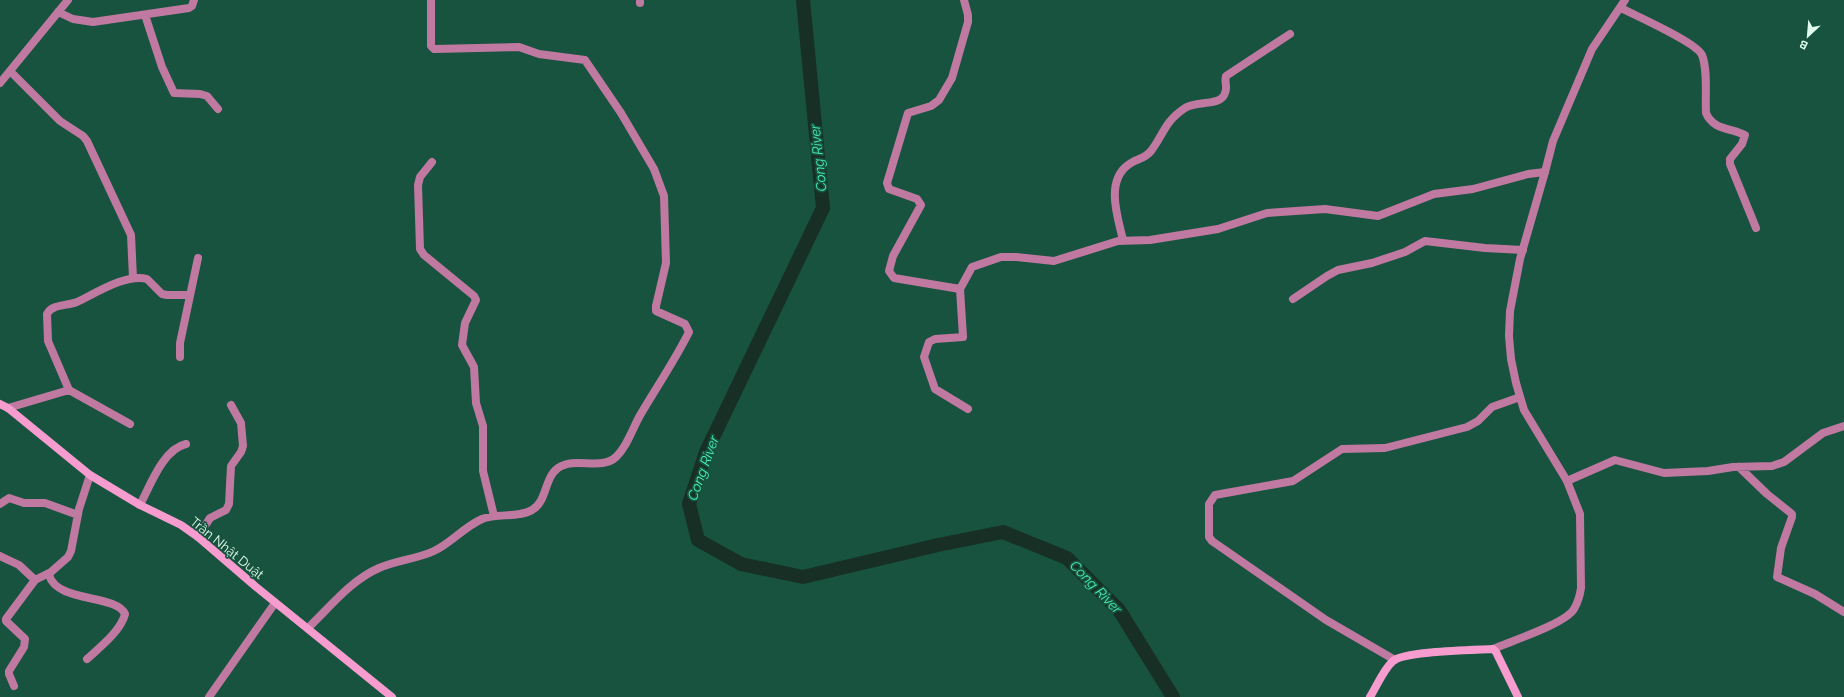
<svg xmlns="http://www.w3.org/2000/svg" width="1844" height="697" viewBox="0 0 1844 697" font-family="Raleway,sans-serif">
<style>
.lines{fill:none;stroke-linecap:round;stroke-linejoin:round}
.river{stroke:#182f25;stroke-width:14}
.minor{stroke:#c079a1;stroke-width:8}
.tertiary{stroke:#c079a1;stroke-width:8}
.secondary{stroke:#f79ccf;stroke-width:8}
.labels{text-anchor:middle;dominant-baseline:central;stroke-width:3.5;stroke-linejoin:round;paint-order:stroke}
.street-label{font-size:13px;fill:#dffcee;stroke:#17533e}
.water-label{font-size:14px;font-style:italic;fill:#48eeb5;stroke:#17533e}
</style>
<rect width="100%" height="100%" fill="#17533e"/>
<g class="lines">
<path class="river" d="M803,0L823,208L706,452L689,504L698,540L741,564L803,577L938,545L1003,532L1067,558L1119,610L1173,697"/>
<path class="minor" d="M640,0V3
M1621,8C1636,16 1696,42 1702,55C1708,70 1705,96 1706,113C1713,130 1731,128 1745,135L1742,144L1730,159V164L1756,228
M58,12L73,19L93,22L189,8L192,6L194,0
M145,15L162,67L174,93L200,94L207,96L218,109
M10,71L60,121L83,136L87,141L131,235L133,278
M0,83L68,0
M432,162L420,177L418,185L420,249L424,255L474,296L476,300L465,323L462,345L474,367L476,403L483,426V471L494,516
M1123,240C1118,218 1105,182 1128,165C1135,159 1145,159 1151,151C1164,134 1164,122 1185,108C1196,100 1221,107 1225,93C1228,87 1224,82 1226,76L1290,34
M960,289L894,278L889,271L893,256L921,205L917,199L889,189L887,183L908,113L931,106L939,100L952,78L968,22V15L964,0
M1293,299L1327,276L1338,270L1372,263L1405,252L1425,241L1485,248L1523,250
M180,357V343L198,258
M8,408L69,390
M968,409L935,389L924,357L929,342L935,339L963,337L960,289L972,267L1001,257H1016L1054,261L1118,241L1150,240L1218,229L1267,213L1325,209L1378,216L1434,194L1473,189L1528,174L1545,172
M130,424L69,390L48,341L47,314C52,304 67,306 77,302C96,293 127,273 147,279L162,294L167,295H189
M1739,467L1767,494L1792,514V517L1781,548L1777,577L1815,594L1844,612
M1567,481L1615,460L1664,473L1708,471L1733,467L1772,466L1784,462L1823,433L1844,426
M0,504L9,498L24,503H45L78,515
M140,505C150,486 163,449 186,444
M198,537L210,518L226,510L229,504L231,466L241,452L243,446L241,423L231,405
M0,556L19,565L35,580
M51,572L49,575C57,603 116,594 125,614C121,631 99,648 87,659
M308,628C330,607 351,580 379,568C397,560 417,559 434,551C451,543 464,527 482,519C497,513 519,518 532,510C547,502 544,478 558,468C575,456 601,471 616,457C628,446 633,426 642,412C658,385 675,360 689,332L685,324L656,311V306L666,263L664,196L654,169L621,113L585,60L539,54L519,47L434,49L431,46V0
M1395,660L1326,620L1212,541L1209,537V504L1215,495L1293,481L1342,449L1385,448L1467,427L1478,421L1492,407L1520,397
M14,686L9,674V671L24,647L25,639L6,621V619L35,580L51,572L68,557L71,551L79,509L90,475
M209,697L275,603"/>
<path class="tertiary" d="M1493,649C1511,641 1565,624 1574,609C1578,602 1580,595 1581,588L1580,514L1567,481L1524,410L1516,383L1511,359L1509,336L1510,311L1520,259L1545,172L1553,141L1592,49L1625,0"/>
<path class="secondary" d="M0,404L8,408L90,475L140,505L181,525L198,537L255,586L392,697
M1370,697C1377,686 1383,670 1393,661C1404,651 1475,650 1493,649L1496,652L1518,697"/>
</g>
<g class="labels">
<g class="street-label">
<text transform="translate(227 548) rotate(39)">Trần Nhật Duật</text>
</g>
<g class="water-label">
<text transform="translate(818 158) rotate(-96)">Cong River</text>
<text transform="translate(703 468) rotate(-70)">Cong River</text>
<text transform="translate(1096 587) rotate(46)">Cong River</text>
</g>
</g>
<g transform="translate(1808 36) rotate(206)" stroke="#17533e" stroke-width="3" paint-order="stroke">
<path d="M0-3L7 15L0 10L-7 15Z" fill="#dffcee"/>
<text y="-6" font-size="11" font-weight="bold" text-anchor="middle" fill="#dffcee">B</text>
</g>
</svg>
